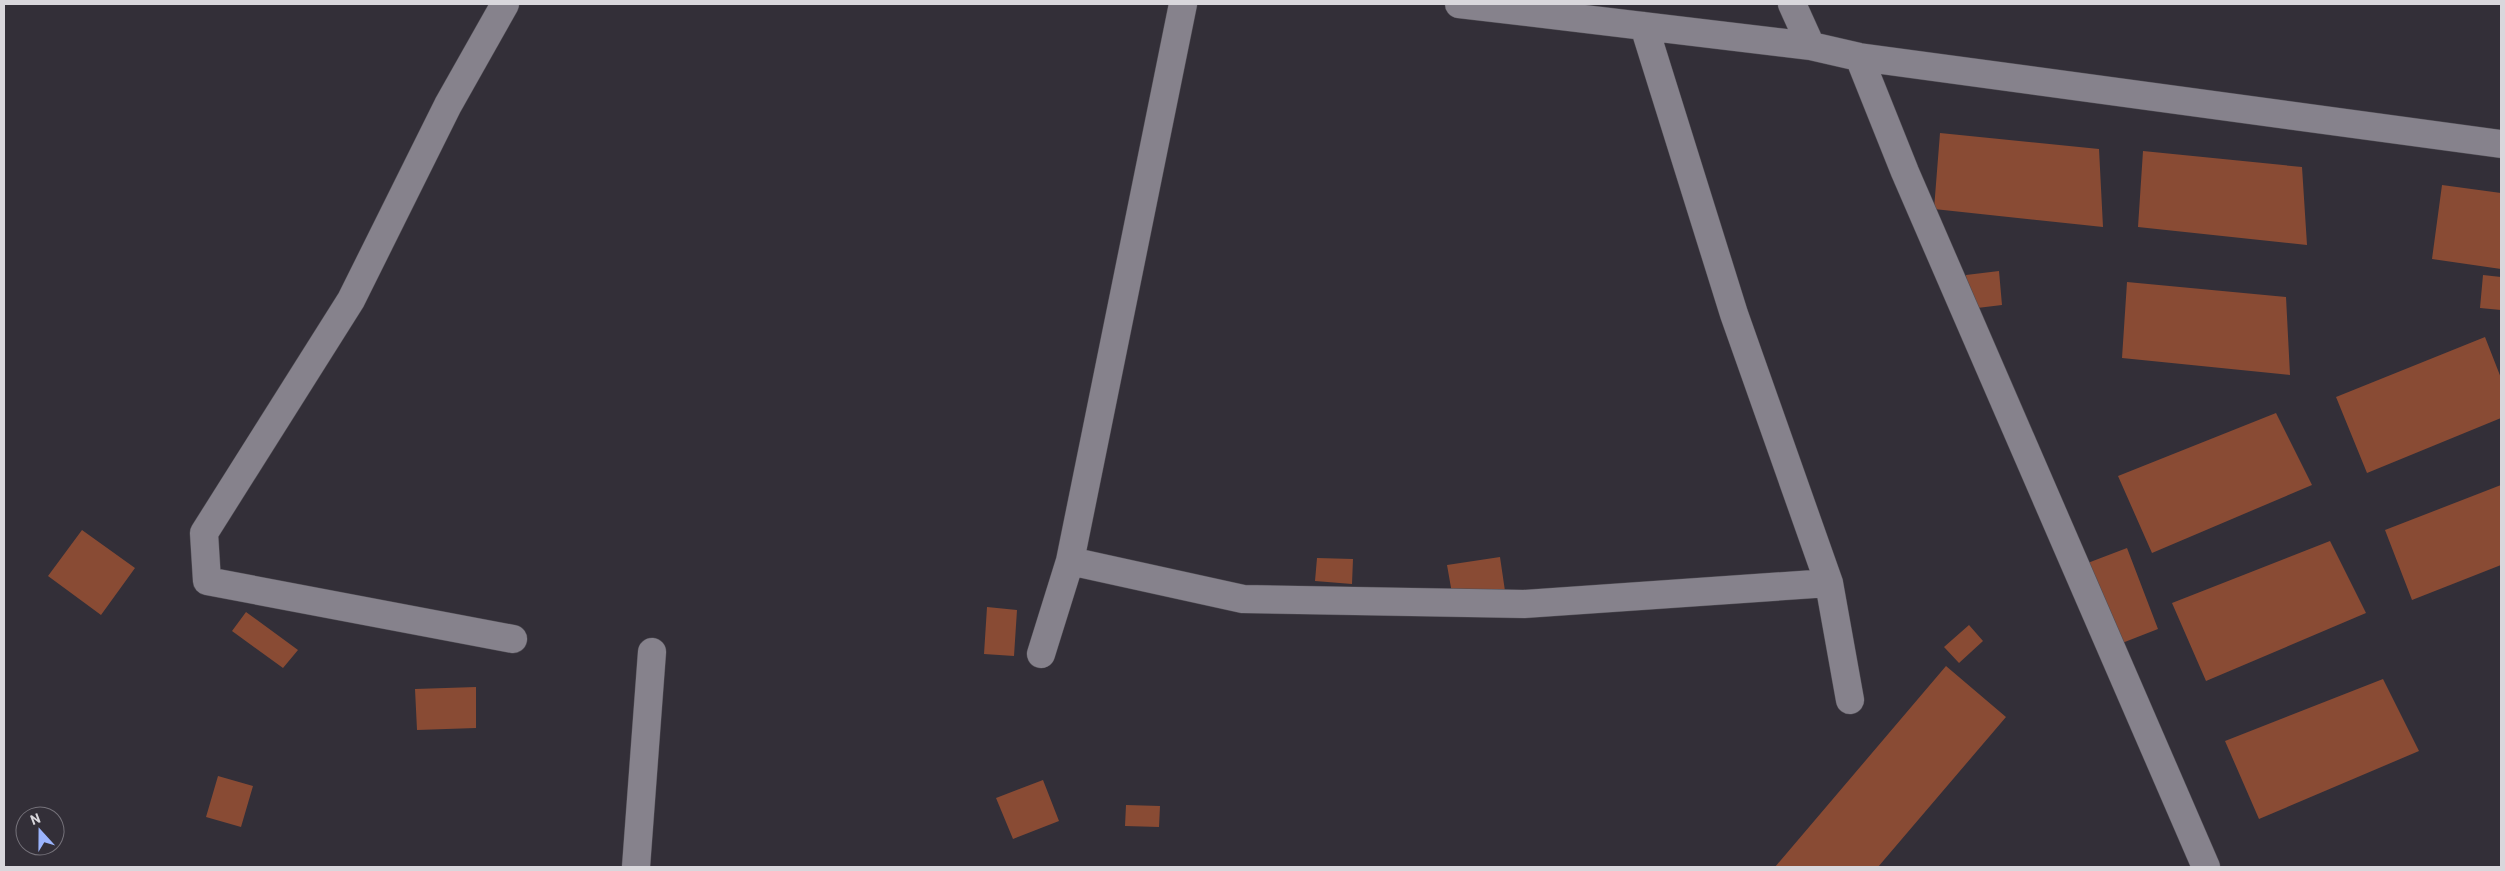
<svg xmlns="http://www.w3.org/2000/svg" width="2505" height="871" viewBox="0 0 2505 871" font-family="Barlow,sans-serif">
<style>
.building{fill:#894b34}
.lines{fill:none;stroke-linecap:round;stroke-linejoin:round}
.minor-casing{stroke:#504d54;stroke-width:29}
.minor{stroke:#86828c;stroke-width:28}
</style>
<rect width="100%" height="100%" fill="#332f38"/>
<path class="building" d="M1940,133L2099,149L2103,227L1934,209Z
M2143,151L2302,167L2307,245L2138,227Z
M2442,185L2501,193V269L2432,259Z
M1999,271L2002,305L1969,309L1966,275Z
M2483,275L2501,277V310L2480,308Z
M2127,282L2286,297L2290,375L2122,358Z
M2485,337L2501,378V418L2367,473L2336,397Z
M2276,413L2312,485L2152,553L2118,476Z
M2501,485V565L2412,600L2385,530Z
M82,530L135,568L101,615L48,576Z
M2330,541L2366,613L2206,681L2172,603Z
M2127,548L2158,629L2117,645L2085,564Z
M1500,557L1505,591L1453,599L1447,565Z
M1317,558L1353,559L1352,584L1315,581Z
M987,607L1017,610L1014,656L984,654Z
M246,612L298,650L283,668L232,631Z
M1969,625L1983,641L1959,663L1944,647Z
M1946,666L2006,717L1878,867H1775Z
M2383,679L2419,751L2259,819L2225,741Z
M476,687V728L417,730L415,689Z
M218,776L253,786L241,827L206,817Z
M1043,780L1059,821L1013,839L996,798Z
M1126,805L1160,806L1159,827L1125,826Z"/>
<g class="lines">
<defs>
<path id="minor" d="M505,4L448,105L351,300L204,533L207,581L513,639
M1459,4L1811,46L1859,57L2501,144
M1792,4L1811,46
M1644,26L1734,314L1829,583L1850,700
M1859,57L1905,172L2206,867
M1070,561L1243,599L1524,604L1829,583
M1041,654L1070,561L1183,4
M636,867L652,652"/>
</defs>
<use href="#minor" class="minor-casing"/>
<use href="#minor" class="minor"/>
</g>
<rect width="2505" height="871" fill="none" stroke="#d9d7dc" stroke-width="10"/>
<g transform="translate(40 831) rotate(339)"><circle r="24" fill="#332f38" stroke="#75727a"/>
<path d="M0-4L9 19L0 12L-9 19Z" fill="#9bb4fd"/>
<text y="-8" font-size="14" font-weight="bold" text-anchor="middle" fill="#d9d7dc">N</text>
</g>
</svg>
